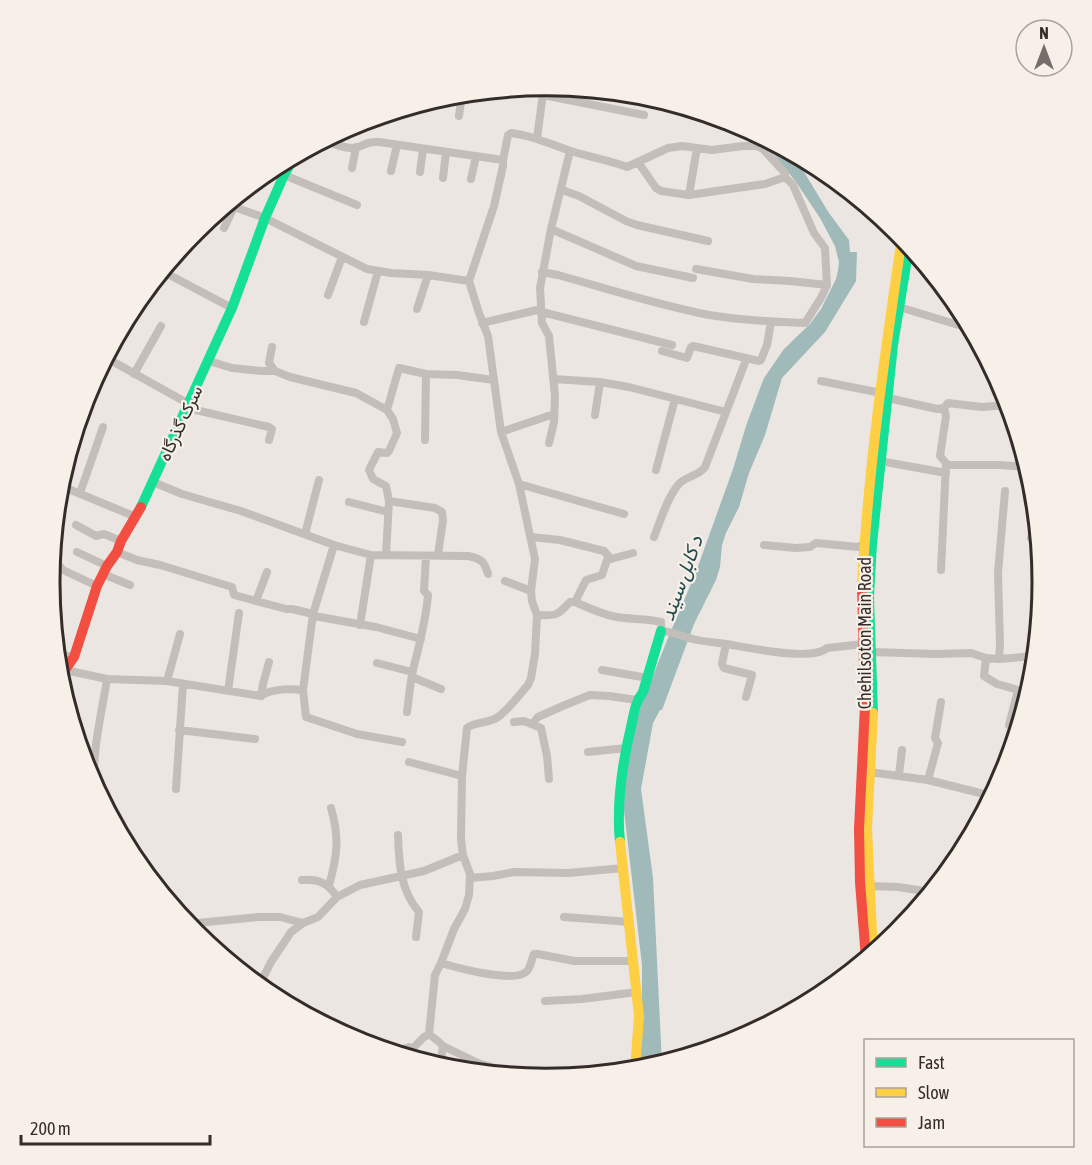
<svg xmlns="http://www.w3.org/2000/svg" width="1092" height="1165" viewBox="0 0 1092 1165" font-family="'Asap Condensed',Vazirmatn,sans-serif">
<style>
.water{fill:#9fbab9}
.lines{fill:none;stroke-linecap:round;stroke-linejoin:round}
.street{stroke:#c3beba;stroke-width:8}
.fast{stroke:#16e098;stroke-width:10}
.slow{stroke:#ffcf43;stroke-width:10}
.jam{stroke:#f24e42;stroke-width:10}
.labels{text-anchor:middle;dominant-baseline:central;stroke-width:4.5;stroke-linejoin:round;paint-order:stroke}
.street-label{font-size:18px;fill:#342c29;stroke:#f7f0e8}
.water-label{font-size:20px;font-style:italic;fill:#234d50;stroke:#f7f0e8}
.rim{fill:none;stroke:#342c29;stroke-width:3}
</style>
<rect width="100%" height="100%" fill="#ebe6e1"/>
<path class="water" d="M760,137L790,153L804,172L829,213L849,240L850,252H857L856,281L853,286L825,332L782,378L765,435L749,473L739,507L726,533L722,545L720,567L716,580L694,624L662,710H660L653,723L641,789L653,878L662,1064L639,1070L642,1009V965L623,802V791L636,723L641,706L668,638L696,572L733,469L747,423L764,378L784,349L810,324L821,309L836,279L838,271L839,262L835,246L820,218L796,182Z"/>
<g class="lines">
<path class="street" d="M543,95L644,115
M438,99L447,102
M459,116L462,94
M537,138L544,86
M325,140C334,144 345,149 354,148C365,146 365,141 379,142L503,160
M638,162L656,188L661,191L689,195L765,184L785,177
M352,168L356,147
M391,171L397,145
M420,172L423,149
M284,175L357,205
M443,178L446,152
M471,179L476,156
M562,190L579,196L626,221L637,225L708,241
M689,195L697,148
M229,203L234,207L265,218L367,269L391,273L428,275L469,281
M224,228L234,207
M551,229L636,266L693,278
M696,269L753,279L790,281L827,285
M162,271L232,308
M328,295L342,257
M899,307L965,327
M417,309L428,275
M542,312L672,345
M364,322L378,271
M482,323L541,309
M272,347L269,363L275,371
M662,351L687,358L691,347L693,346L759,361L761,360L767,345L771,322
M108,353L112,361L189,404
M209,361L232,368L262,371H275L290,377L356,393L387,410L393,419L397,433L389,451L387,453L378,452L369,470L373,479L386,486L389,501L386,555
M134,374L161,326
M553,379L600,382L629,387L726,412
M821,381L881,393
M888,398L937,409L944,408L948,403L982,407L1009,405
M187,408L269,427L272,429L269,440
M387,410L399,368L426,374L457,375L494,380
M595,415L600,382
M501,432L554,414
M425,440L426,374
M549,443L554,422L555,396L549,336L542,323L540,288L551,229L570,151
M880,461L946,473
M946,465H999L1027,467
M656,470L675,399
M61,478L66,488L136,517
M153,482L182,494L241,511L334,545L371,555L468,556C482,559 484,561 488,574
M519,484L624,514
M80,493L103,427
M389,501L435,508L442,512L443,520L438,555
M349,502L388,512
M76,525L96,536L104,534L121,541
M305,534L319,480
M531,537L560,540L604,551L611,559
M654,537C660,522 667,498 678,485C685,476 699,476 705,467L746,360
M1031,538L1038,539
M764,545L796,548L810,547L816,543L858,547L864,544
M77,552L107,566
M117,552L137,560L160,565L232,587L234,595L286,609H292L313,614
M52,557L63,570L97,586
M941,570L946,463L940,456L946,416L944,408
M103,574L130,585
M505,581L531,591
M256,601L267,572
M575,602C587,607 599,613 612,616C628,620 645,618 661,622V631C673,631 682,637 693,639C704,642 715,642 726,644C746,647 812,662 827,648L864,644
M537,615C556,616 557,616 570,602H575L586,580L602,575L607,560L633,553
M314,616L376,627L421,639
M360,625L371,555
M726,644L722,664L724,668L752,675L746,697
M871,652L936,654L971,653L986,658L999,659L1035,656
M57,654L74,657
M986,658L984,676L997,684L1018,690L1028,696
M999,659L1000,644L998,573L1005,491
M377,663L412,672
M65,670L107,679L167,681L261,696C272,688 290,689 303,690L313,614L334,545
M602,670L648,678
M412,677L441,689
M167,681L180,634
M303,690L306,717L357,734L402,742
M228,691L239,613
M261,696L263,684L269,662
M407,712C409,698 410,683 413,670C419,645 426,621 428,595L424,591L426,556
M514,722L524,721L541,728L547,756L549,779
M532,724L538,717L565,705L590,695L609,696L637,700
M1009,725L1018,690
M179,730L255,739
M588,752L626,748
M409,762L462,776
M869,772L928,780L992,796
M899,775L902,750
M928,780L938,743L935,738L941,702
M95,787C91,754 102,712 107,679
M176,789L183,684
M991,796L1000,764
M398,835C399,863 400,890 419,912L416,937
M470,878L493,876L514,872L568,873L624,868
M302,880C319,879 328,883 337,897
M329,886C337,856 340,839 331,808
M869,886L898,887L931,892
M564,917L630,922
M187,924L259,917H280L303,923
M441,963C458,968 513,983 526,972C531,968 531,960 534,954H538L574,961H634
M259,986L271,962L291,932L303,923L318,917L337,897L360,885L424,871L463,855
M545,1001L582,999L637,992
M429,1034L435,975L441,963L454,929L465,909L469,895L470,874L463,855L461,839L462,776L467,728C475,721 489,724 498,717C508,710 520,694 528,685L531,678L535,654L537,615L532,601L531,591L535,559L519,484L501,432L488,336L479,313L469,281L494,206L503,166V160L508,135L511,133C532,135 551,145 571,151C589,157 608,160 627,167L668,148L682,146L712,150L743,146H757L763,149L785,173V177L793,185L814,233L825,248L827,285L821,298L805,323C773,322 740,320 709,315C658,305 608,289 558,275L542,272
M429,1034L439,1042L443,1046L440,1067
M443,1046L478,1063L531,1078
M382,1049H403L409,1047L412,1049L424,1037L429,1034"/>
<path class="fast" d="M141,507L232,308L265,218L284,175L294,157
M873,713L869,597L872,544L893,345L909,247
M620,842C616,803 622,765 631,727C634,714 635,702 643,692L661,631"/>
<path class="slow" d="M862,586C868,469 885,353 902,237
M873,713L867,829L873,953
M620,842L639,1016L635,1070"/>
<path class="jam" d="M862,586L865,706L859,829L860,882L866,959
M61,685L65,670L74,657L97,586L107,566L117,552L121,541L141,507"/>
</g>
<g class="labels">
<g class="street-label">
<text transform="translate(180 423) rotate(-65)">سرک گذرگاه</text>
<text transform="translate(864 633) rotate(-90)">Chehilsoton Main Road</text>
</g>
<g class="water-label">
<text transform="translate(681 578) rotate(-70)">د کابل سيند</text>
</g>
</g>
<path d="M0 0H1092V1165H0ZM60 582a486 486 0 1 1 972 0a486 486 0 1 1-972 0Z" fill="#f7f0e8" fill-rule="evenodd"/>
<path class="rim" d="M60 582a486 486 0 1 1 972 0a486 486 0 1 1-972 0Z"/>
<rect x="864" y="1039" width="210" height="108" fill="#f7f0e8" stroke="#a9a29c" stroke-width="1.5"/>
<rect x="876" y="1058" width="30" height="9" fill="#16e098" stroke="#a9a29c" stroke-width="1.5"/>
<text x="918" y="1069" font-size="18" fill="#342c29">Fast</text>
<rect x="876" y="1088" width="30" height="9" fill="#ffcf43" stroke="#a9a29c" stroke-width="1.5"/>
<text x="918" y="1099" font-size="18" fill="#342c29">Slow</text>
<rect x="876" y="1118" width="30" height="9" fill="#f24e42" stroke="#a9a29c" stroke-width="1.5"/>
<text x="918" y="1129" font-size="18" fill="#342c29">Jam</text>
<g transform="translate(1044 48)"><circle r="28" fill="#f7f0e8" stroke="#a9a29c" stroke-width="1.5"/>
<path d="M0-4.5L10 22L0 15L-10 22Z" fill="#746d69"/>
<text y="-9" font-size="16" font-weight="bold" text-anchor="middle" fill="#342c29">N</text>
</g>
<path d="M21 1135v9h189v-9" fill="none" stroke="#342c29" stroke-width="3"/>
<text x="30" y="1135" font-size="18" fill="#342c29" stroke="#f7f0e8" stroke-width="4.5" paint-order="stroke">200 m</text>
</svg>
